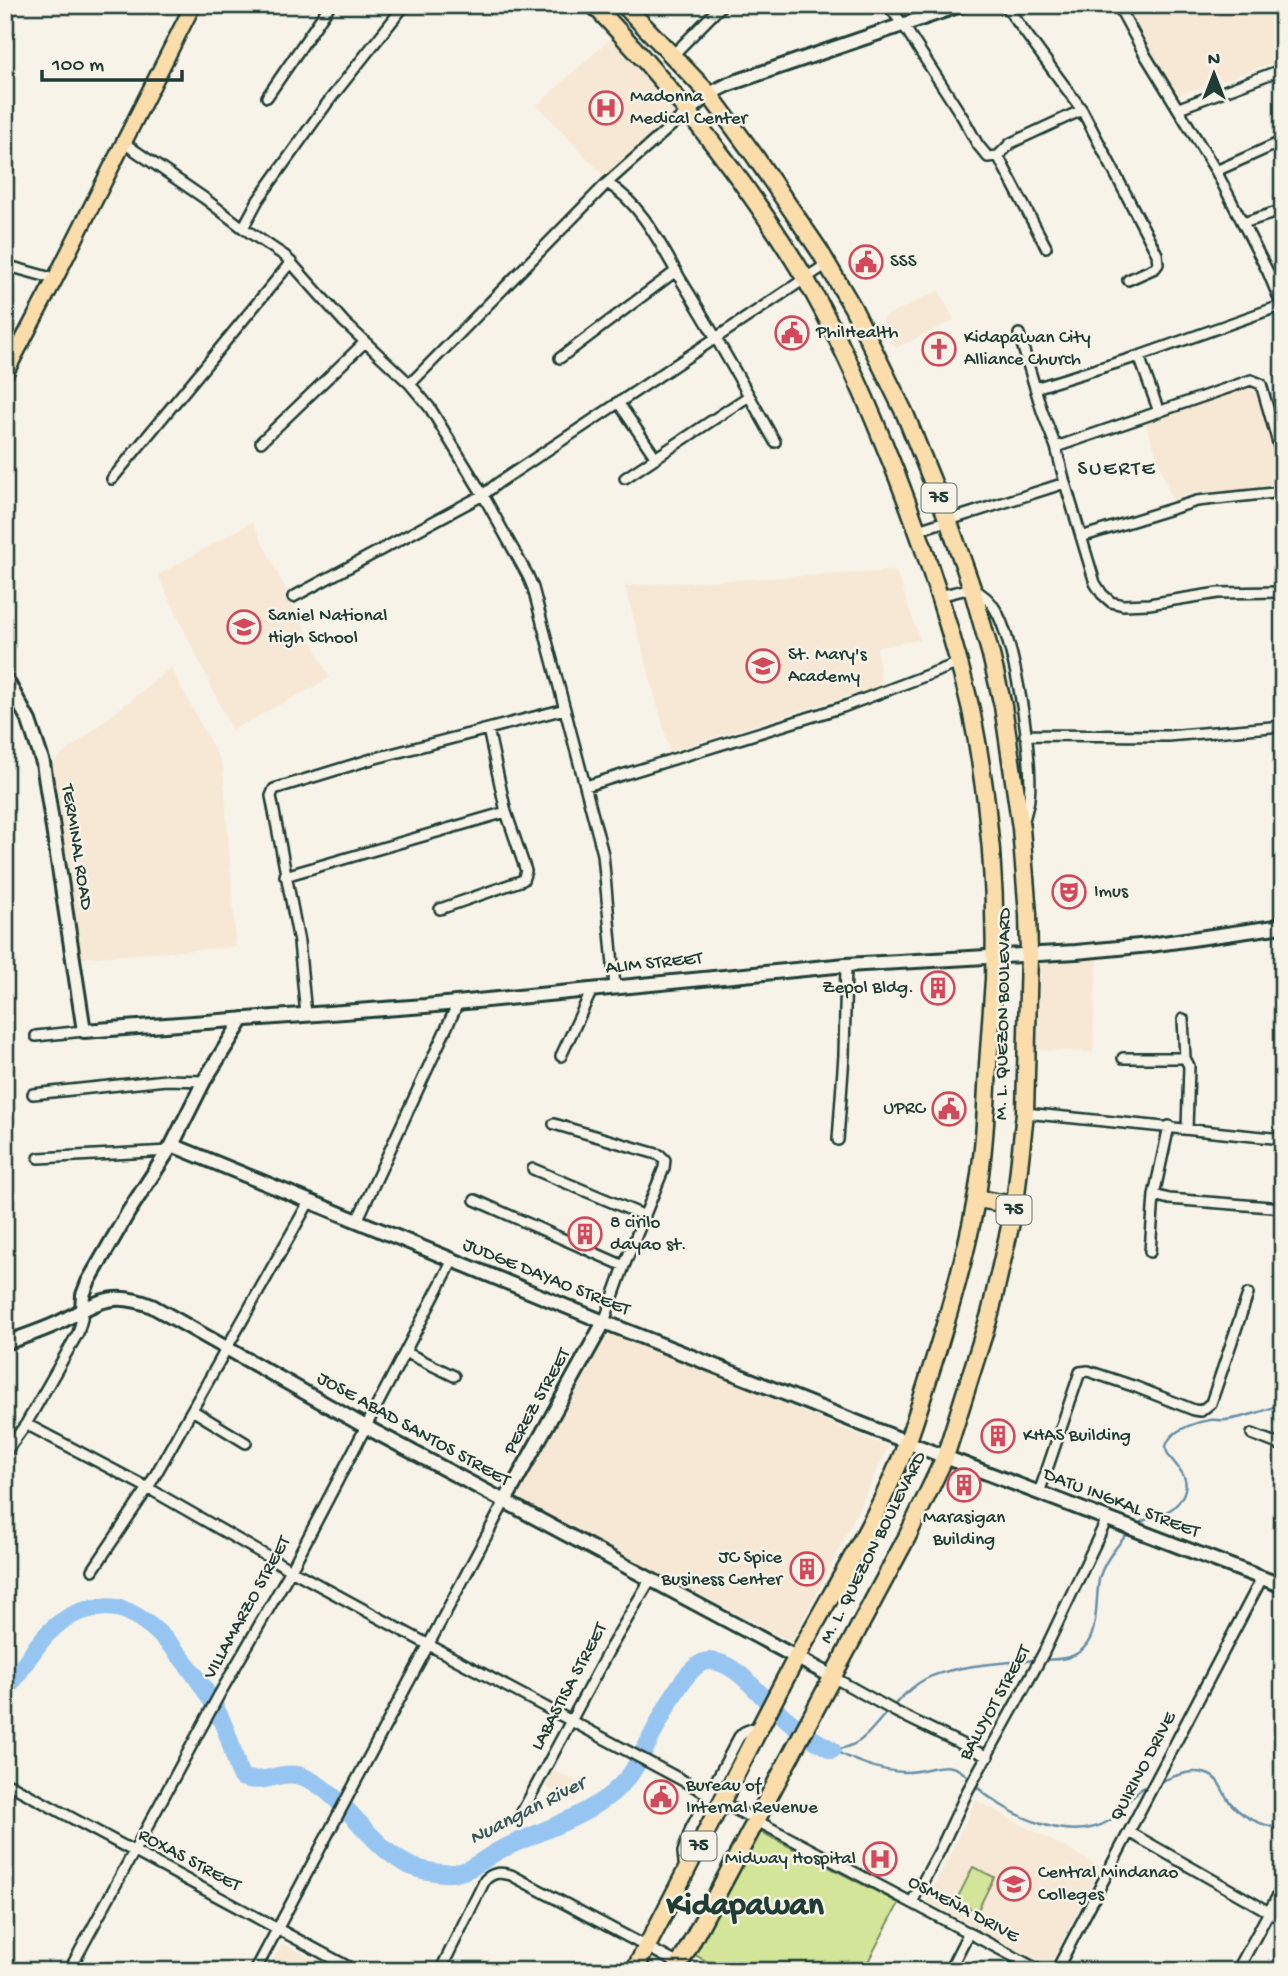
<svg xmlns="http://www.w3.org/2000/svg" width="1288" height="1976" viewBox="0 0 1288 1976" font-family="'Gochi Hand',sans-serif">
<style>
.built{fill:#f6e8d4}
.green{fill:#d3e599;stroke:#799166;stroke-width:2}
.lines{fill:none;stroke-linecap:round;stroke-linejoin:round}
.stream{stroke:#678fa6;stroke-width:2.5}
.river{stroke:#97c5f2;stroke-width:18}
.minor-casing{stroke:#1f3d34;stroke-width:14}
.tertiary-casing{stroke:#1f3d34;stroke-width:18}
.secondary-casing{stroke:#1f3d34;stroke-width:18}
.primary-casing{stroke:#1f3d34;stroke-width:19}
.trunk-casing{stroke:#1f3d34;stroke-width:21}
.minor{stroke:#f7f3e8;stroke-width:9}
.tertiary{stroke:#f7f3e8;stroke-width:12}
.secondary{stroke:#f7f3e8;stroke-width:12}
.primary{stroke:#faddab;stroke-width:14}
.trunk{stroke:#faddab;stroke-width:16}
.labels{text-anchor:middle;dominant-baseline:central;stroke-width:5;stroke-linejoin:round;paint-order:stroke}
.shield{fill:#f7f3e8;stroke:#60746a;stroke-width:2}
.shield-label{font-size:18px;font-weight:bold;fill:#1f3d34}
.poi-label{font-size:19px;fill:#1f3d34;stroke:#f7f3e8;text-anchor:start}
.street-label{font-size:19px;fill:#1f3d34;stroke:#f7f3e8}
.neighbourhood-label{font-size:21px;letter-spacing:2px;fill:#1f3d34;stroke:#f7f3e8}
.water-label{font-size:21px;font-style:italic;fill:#37585a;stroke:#f7f3e8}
.town-label{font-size:33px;font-weight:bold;fill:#1f3d34;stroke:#f7f3e8}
</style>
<rect width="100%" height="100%" fill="#f7f3e8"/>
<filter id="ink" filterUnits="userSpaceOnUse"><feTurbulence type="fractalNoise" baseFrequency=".0143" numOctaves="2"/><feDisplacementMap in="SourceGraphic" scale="14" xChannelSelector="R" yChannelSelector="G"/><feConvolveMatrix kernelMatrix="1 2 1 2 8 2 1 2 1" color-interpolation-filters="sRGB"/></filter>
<g filter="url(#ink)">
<path class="built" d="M1123,5H1283V60L1173,97Z
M611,38L675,111L605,177L537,105Z
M939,290L954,320L896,348L882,318Z
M1253,384L1283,475V487L1188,494L1172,500L1145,421Z
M252,522L330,678L232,730L158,575Z
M896,571L920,640L877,647L881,686L670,751L625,586Z
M171,668L223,766L236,947L82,958L52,763Z
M1098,959L1094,1008L1093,1052L1038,1050L1041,961Z
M609,1331L888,1447L830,1568L792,1642L516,1499Z
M553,1770L583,1784L575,1801L545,1787Z
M976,1800L1101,1867L1049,1967L927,1901Z
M282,1943L335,1971H267Z"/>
<path class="green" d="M761,1832L899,1903L863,1971H724L695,1955Z
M973,1867L994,1877L977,1912L956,1901Z"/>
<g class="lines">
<path class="stream" d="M1136,1526C1148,1514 1167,1517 1178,1503C1205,1468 1150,1460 1171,1437C1179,1428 1197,1422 1210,1420C1215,1419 1221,1421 1226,1420C1240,1418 1272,1410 1283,1402
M1042,1660C1051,1659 1061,1660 1069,1657C1102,1647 1094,1605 1099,1580C1103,1562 1117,1546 1128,1533
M893,1706C902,1697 911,1687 922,1681C946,1666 1007,1662 1035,1660
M832,1750C863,1747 869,1731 888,1711
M835,1751C857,1762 879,1771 903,1772C929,1774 948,1754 970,1779
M1159,1782C1173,1777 1191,1768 1207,1774C1219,1778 1221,1788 1227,1798C1238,1816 1262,1826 1283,1829
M974,1784C1004,1814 1068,1845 1109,1821C1125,1811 1129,1793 1149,1785"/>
<path class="river" d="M5,1692C25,1667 38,1635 67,1618C84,1608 110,1603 129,1612C169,1632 213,1694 228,1736C233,1750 236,1764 241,1777C266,1787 283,1766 308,1779C352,1800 378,1864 428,1871C438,1873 450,1874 460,1872C475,1869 488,1855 502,1849C545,1828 598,1815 629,1776C648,1753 680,1661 709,1661C733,1661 753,1687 769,1703C787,1721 809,1738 832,1750"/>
<defs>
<path id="minor" d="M888,5L904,26L963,118L978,145L988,157L998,156L1011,143L1082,110
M1005,5L1082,110L1157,254L1158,264L1155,268L1128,280
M1118,5L1144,53L1216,171L1283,141
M672,56L722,5
M267,97L330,5
M1179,108L1283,69
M124,143L204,198L243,228L285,256L344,322L410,384L607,183L689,110
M998,156L1046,247
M1216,171L1268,272L1283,308
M607,183C642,204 661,246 681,280C714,333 745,388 775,442
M1243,223L1283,210
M243,228L258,200L328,102L405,5
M5,265L55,279
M1019,334L1042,411L1056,447L1065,483L1095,583L1102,594L1111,602L1123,605L1149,604L1218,593L1283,592
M1139,356L1159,412
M560,358L676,271
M410,384L430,408L483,495L528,576L533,588L603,854L615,987
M1035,388L1139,356L1283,305
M618,402L656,458
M261,442L365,342
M1056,447L1251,380L1261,384L1283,460
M625,478L749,396
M112,479L291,262
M918,530L1065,483
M1081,537L1197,501L1283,492
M939,596L972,588C981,593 990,599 995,609C1015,641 1034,761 1029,799C1028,806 1026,813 1024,820
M293,597L483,495L498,483L827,264
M1025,735L1168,736L1283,726
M586,786L843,707L959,663
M285,876L506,812
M440,909L523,880L526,871L506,812L488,729
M306,1015L299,942L271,796L274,789L372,759L565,709
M1183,1019L1185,1058
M36,1036L84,1031
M561,1056L592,990
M1123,1058H1185L1189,1066L1187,1129
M33,1094L166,1080L204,1081
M1025,1113L1283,1139
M554,1124L660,1155L665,1160L664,1168L624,1266L604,1322
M1169,1126L1154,1195L1169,1199L1283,1208
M838,1140L844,1055L846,965
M39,1158L169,1151
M533,1169L645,1216
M475,1200L624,1266
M357,1221L458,1003
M1150,1252L1154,1195
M405,1352L454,1376
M192,1410L246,1443
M26,1424L148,1488L291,1570L429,1645L708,1794
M1252,1434L1283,1446
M5,1453L26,1424L78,1333L82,1319V1310
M1039,1493L1080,1372L1088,1371L1136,1387L1194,1410L1201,1411L1211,1403L1248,1294
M93,1570L148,1488L309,1202
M831,1676L896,1712L988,1757
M5,1782L356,1971
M721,1802L1041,1971
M522,1812L609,1650L650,1580
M1129,1832L1283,1920
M685,1872L683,1852L691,1828L739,1737L744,1732L759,1726
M912,1902L940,1850L968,1790L1043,1654L1107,1519
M5,1965L16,1971
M69,1971L219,1695L291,1570L453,1260
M255,1971L505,1501
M440,1971L485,1880C493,1872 501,1872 511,1875L679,1964
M949,1971L969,1932
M1056,1971L1262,1578
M1237,1971L1283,1886"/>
<path id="tertiary" d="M5,677L29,721L43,763L84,1031L425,1006L846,965L1076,952L1150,945L1275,927L1283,922
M172,1145L604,1322
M82,1310L83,1295L88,1282L129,1211L172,1145L204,1081L243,1019
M945,1457L1283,1586"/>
<path id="secondary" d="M689,110L709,94L729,84L961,5
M5,1343C23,1337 41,1331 58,1323C94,1305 109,1289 152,1306L366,1427L831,1676
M505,1501L604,1322L945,1457"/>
<path id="primary" d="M5,374L55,279L193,5"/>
<path id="trunk" d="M594,5C674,89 745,179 805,278C836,331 861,387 884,444C905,494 923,544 939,596C951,634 962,672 971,710C989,798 997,890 994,979C992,1008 990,1036 988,1065C986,1112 984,1159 975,1205C966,1254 952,1303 937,1351C927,1382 918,1413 907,1443C877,1521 832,1591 793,1664C739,1766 688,1869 634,1971
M624,5L709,94L754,155L819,250L853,308L905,414L948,520L972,588L991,655L1003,706L1021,828L1028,914L1029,954L1025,1113L1015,1205L990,1314L945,1457L907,1537L676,1971
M977,1199L1015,1205"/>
</defs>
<use href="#minor" class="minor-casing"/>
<use href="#tertiary" class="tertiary-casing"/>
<use href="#secondary" class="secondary-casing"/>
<use href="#primary" class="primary-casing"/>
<use href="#trunk" class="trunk-casing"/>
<use href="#minor" class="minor"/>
<use href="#tertiary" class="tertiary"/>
<use href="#secondary" class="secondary"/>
<use href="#primary" class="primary"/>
<use href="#trunk" class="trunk"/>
</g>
</g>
<defs>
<symbol id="hospital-ring" viewBox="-11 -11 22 22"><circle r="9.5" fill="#f7f3e8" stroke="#d1495b" stroke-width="1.5"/><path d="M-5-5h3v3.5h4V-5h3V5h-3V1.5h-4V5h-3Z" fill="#d1495b"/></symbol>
<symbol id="civic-ring" viewBox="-11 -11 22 22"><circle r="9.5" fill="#f7f3e8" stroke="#d1495b" stroke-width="1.5"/><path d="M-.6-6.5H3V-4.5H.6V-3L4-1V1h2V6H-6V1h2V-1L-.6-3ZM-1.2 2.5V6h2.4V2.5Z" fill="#d1495b"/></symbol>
<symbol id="church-ring" viewBox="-11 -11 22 22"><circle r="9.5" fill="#f7f3e8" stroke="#d1495b" stroke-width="1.5"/><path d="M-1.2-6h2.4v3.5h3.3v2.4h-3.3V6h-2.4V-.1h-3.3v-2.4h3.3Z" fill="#d1495b"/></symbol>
<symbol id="school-ring" viewBox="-11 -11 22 22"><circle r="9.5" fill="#f7f3e8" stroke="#d1495b" stroke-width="1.5"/><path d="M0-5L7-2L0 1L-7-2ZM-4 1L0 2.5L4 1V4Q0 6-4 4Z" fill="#d1495b"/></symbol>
<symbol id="theatre-ring" viewBox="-11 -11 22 22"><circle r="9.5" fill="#f7f3e8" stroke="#d1495b" stroke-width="1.5"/><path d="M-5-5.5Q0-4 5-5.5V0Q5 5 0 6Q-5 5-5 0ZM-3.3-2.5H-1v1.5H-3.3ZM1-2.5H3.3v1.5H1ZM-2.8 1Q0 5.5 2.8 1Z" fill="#d1495b"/></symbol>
<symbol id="building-ring" viewBox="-11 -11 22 22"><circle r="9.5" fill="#f7f3e8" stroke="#d1495b" stroke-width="1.5"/><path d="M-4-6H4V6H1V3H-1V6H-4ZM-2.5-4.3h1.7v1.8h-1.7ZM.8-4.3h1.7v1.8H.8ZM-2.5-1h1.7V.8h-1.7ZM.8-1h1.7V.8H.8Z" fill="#d1495b"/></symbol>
<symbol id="university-ring" viewBox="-11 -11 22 22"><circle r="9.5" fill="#f7f3e8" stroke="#d1495b" stroke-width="1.5"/><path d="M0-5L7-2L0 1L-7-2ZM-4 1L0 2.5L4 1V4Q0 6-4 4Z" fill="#d1495b"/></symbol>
</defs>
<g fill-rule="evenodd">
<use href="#hospital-ring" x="587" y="89" width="38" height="38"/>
<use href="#civic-ring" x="847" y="243" width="38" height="38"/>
<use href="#civic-ring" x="773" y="314" width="38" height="38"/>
<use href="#church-ring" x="920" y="330" width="38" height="38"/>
<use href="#school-ring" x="225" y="608" width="38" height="38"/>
<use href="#school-ring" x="744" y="647" width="38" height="38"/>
<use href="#theatre-ring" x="1050" y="873" width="38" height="38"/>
<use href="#building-ring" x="919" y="969" width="38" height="38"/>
<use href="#civic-ring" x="930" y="1090" width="38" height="38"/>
<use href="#building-ring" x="566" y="1215" width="38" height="38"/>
<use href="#building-ring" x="979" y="1417" width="38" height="38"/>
<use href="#building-ring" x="945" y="1466" width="38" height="38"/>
<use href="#building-ring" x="788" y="1550" width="38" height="38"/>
<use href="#civic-ring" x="642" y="1778" width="38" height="38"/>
<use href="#hospital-ring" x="861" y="1840" width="38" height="38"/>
<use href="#university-ring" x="995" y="1865" width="38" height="38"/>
</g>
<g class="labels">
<g class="shield">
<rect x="921.5" y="483.5" width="35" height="29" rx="5"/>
<rect x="996.5" y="1195.5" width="35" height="29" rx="5"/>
<rect x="681.5" y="1831.5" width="35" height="29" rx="5"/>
</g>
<g class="shield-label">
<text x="939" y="498">75</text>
<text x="1014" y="1210">75</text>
<text x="699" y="1846">75</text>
</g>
<g class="poi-label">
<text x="630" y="97">Madonna<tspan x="630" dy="22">Medical Center</tspan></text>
<text x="890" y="262">SSS</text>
<text x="816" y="333">PhilHealth</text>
<text x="964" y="338">Kidapawan City<tspan x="964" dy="22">Alliance Church</tspan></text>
<text x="268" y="616">Saniel National<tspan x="268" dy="22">High School</tspan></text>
<text x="788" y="655">St. Mary's<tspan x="788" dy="22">Academy</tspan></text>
<text x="1094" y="892">Imus</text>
<text x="914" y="988" text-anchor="end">Zepol Bldg.</text>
<text x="925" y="1109" text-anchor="end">UPRC</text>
<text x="610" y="1223">8 cirilo<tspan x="610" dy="22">dayao st.</tspan></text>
<text x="1023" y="1436">KHAS Building</text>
<text x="964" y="1518" text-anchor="middle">Marasigan<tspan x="964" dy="22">Building</tspan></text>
<text x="782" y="1558" text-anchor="end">JC Spice<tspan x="782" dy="22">Business Center</tspan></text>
<text x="686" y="1786">Bureau of<tspan x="686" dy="22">Internal Revenue</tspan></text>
<text x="856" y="1859" text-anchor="end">Midway Hospital</text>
<text x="1038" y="1873">Central Mindanao<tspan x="1038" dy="22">Colleges</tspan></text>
</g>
<g class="street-label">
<text transform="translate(76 847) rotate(81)">TERMINAL ROAD</text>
<text transform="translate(654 964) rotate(-6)">ALIM STREET</text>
<text transform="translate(1004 1014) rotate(-89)">M. L. QUEZON BOULEVARD</text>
<text transform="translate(546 1278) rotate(22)">JUDGE DAYAO STREET</text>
<text transform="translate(538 1402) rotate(-61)">PEREZ STREET</text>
<text transform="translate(413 1430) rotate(29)">JOSE ABAD SANTOS STREET</text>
<text transform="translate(1121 1504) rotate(21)">DATU INGKAL STREET</text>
<text transform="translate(874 1548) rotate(-63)">M. L. QUEZON BOULEVARD</text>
<text transform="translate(248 1608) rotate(-61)">VILLAMARZO STREET</text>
<text transform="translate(570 1687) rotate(-62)">LABASTISA STREET</text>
<text transform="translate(996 1703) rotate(-61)">BALUYOT STREET</text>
<text transform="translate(1144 1767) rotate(-62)">QUIRINO DRIVE</text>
<text transform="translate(189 1861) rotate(28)">ROXAS STREET</text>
<text transform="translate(963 1910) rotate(28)">OSMEÑA DRIVE</text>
</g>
<g class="neighbourhood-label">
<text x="1117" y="470">SUERTE</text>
</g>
<g class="water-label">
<text transform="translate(528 1812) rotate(-27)">Nuangan River</text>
</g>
<g class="town-label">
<text x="745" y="1907">Kidapawan</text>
</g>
</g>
<rect width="1288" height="1976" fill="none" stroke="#f7f3e8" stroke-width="28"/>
<rect x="14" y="14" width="1260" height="1948" fill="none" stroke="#1f3d34" stroke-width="2.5" filter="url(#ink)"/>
<g transform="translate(1214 74)" stroke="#f7f3e8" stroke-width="5" paint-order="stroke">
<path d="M0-5L12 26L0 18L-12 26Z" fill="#1f3d34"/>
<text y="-10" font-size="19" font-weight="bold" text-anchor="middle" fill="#1f3d34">N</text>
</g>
<path d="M42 70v10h140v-10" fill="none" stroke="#1f3d34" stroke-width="3.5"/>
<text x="52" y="70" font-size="21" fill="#1f3d34" stroke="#f7f3e8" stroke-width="5" paint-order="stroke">100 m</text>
</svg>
